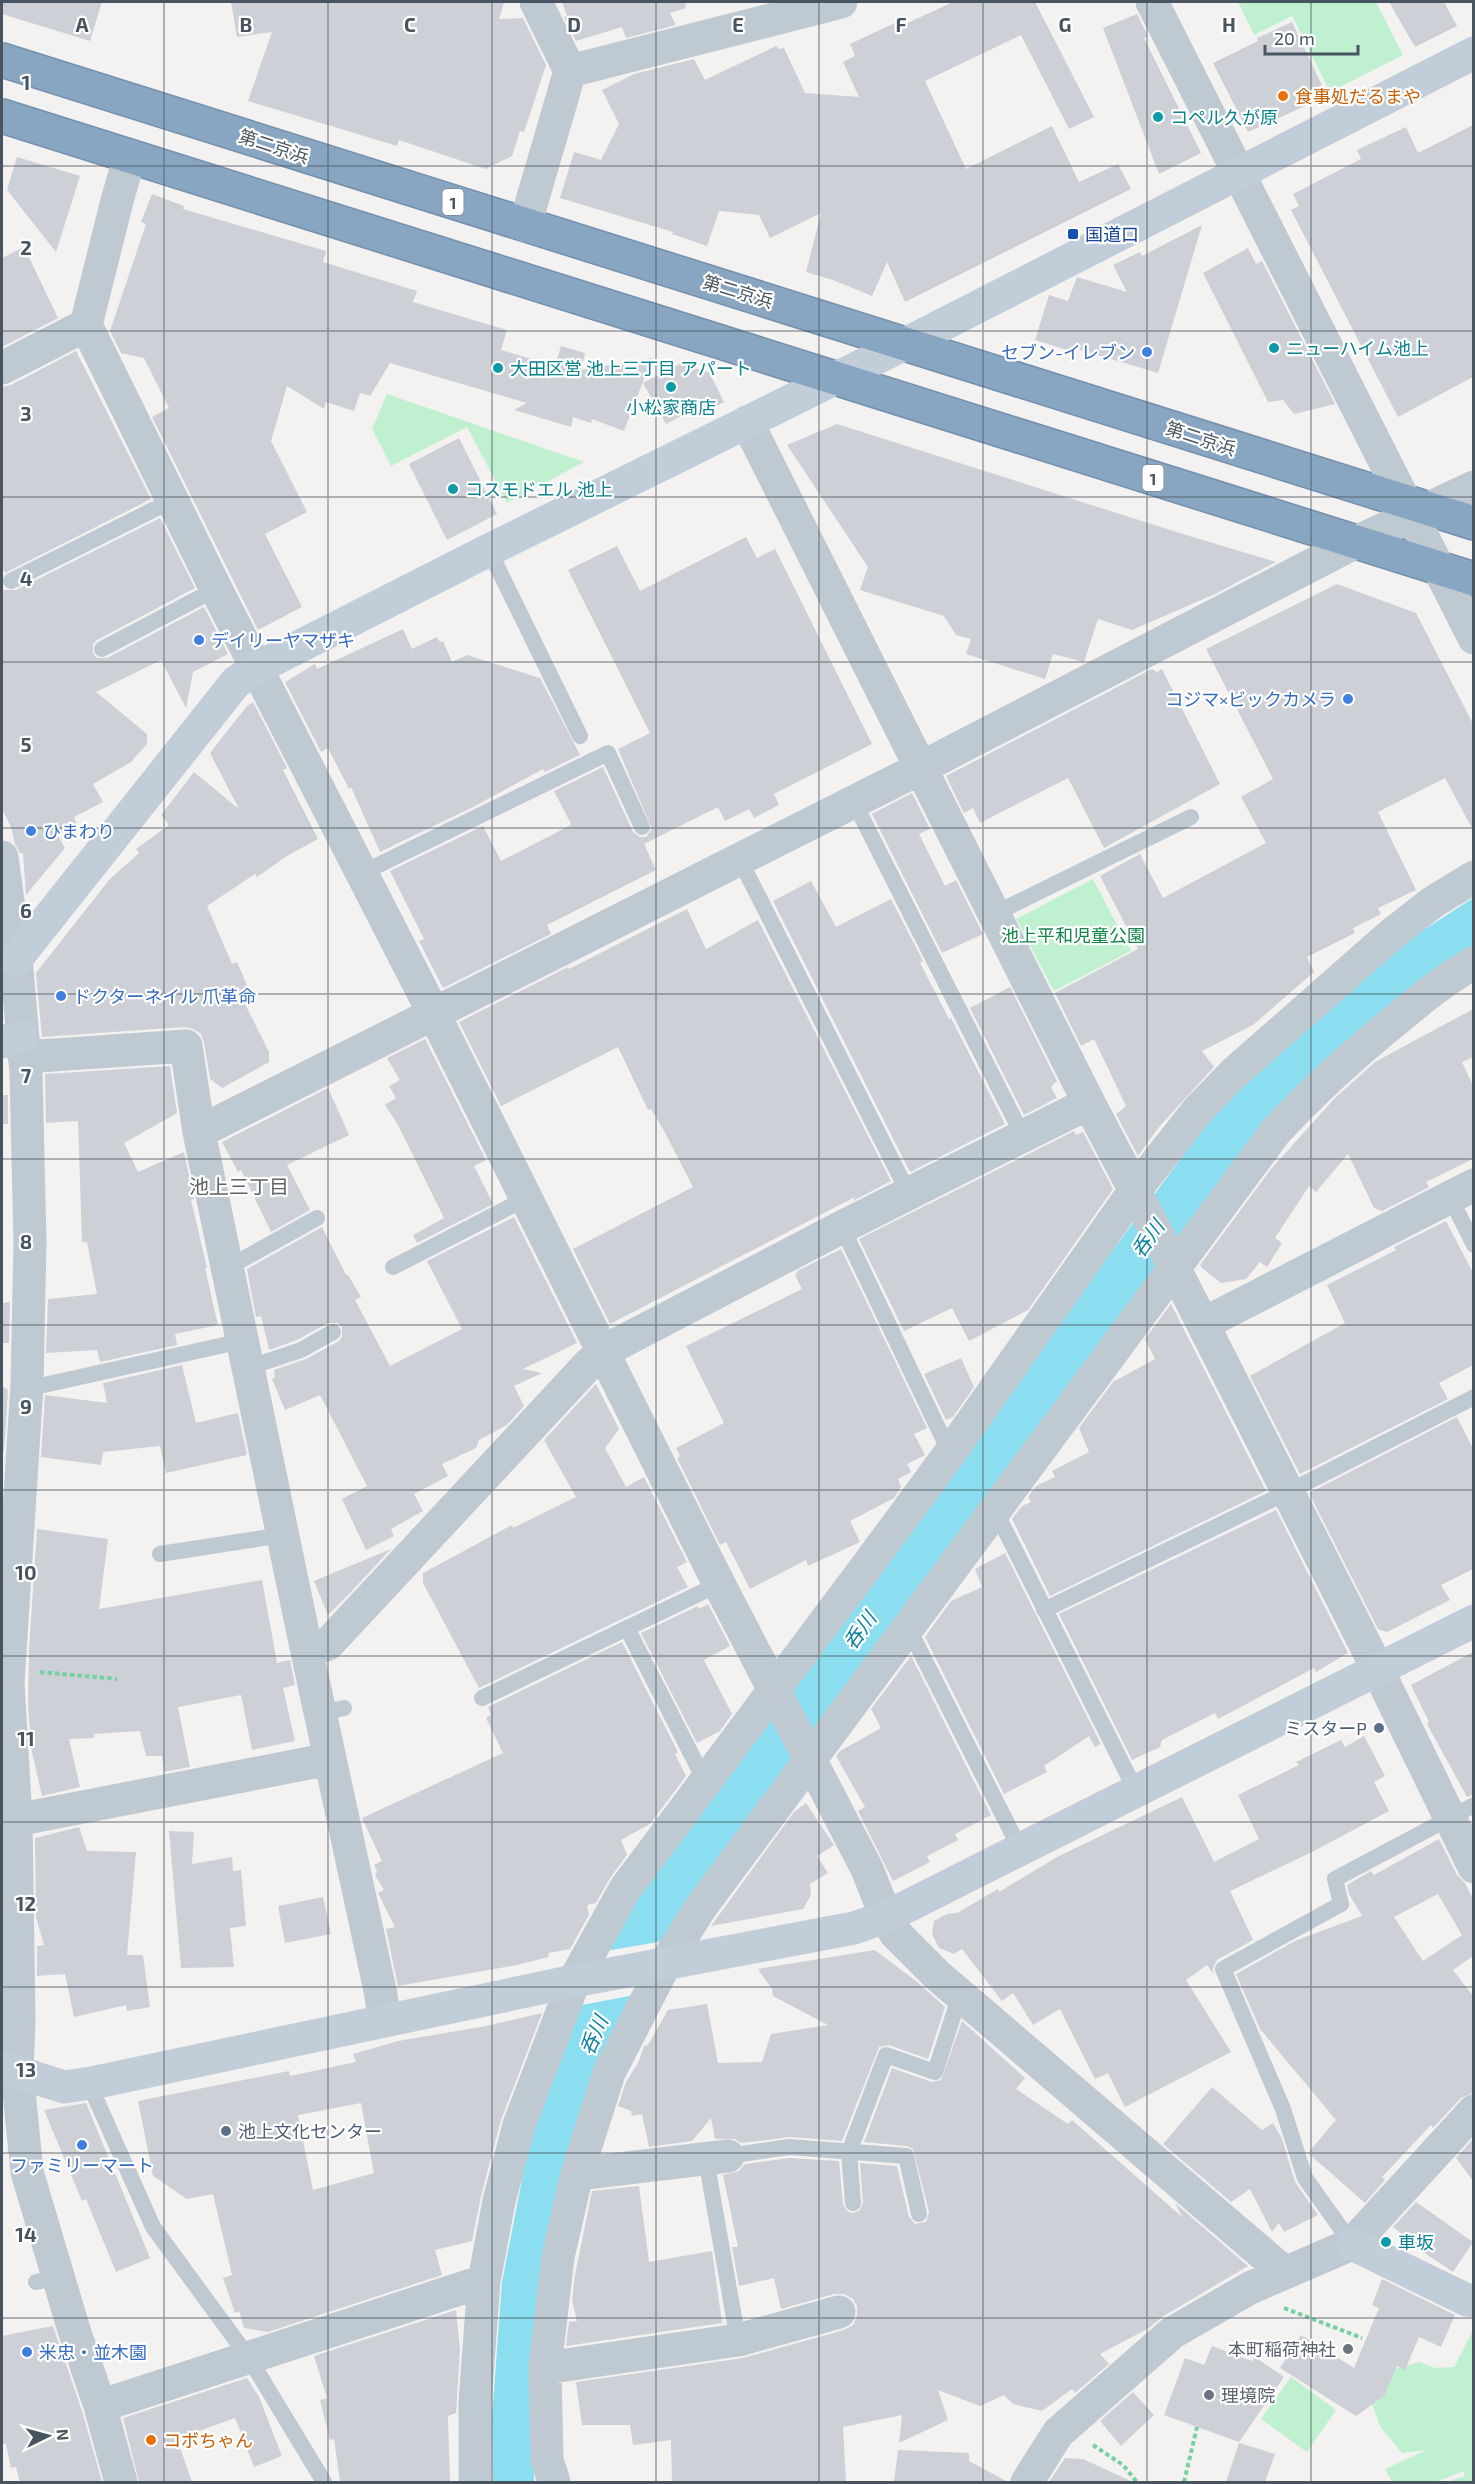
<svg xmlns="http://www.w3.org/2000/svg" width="1475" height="2484" viewBox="0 0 1475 2484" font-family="'Exo 2','Noto Sans JP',sans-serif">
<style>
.green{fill:#bff1d1}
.water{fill:#8bdef0}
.pier{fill:#f4f1f1}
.building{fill:#cdd0d6;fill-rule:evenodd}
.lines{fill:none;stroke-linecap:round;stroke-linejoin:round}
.highway-casing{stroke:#7390ad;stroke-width:36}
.path{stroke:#76d1a1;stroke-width:4;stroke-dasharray:4.5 3;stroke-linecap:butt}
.lane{stroke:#bfc9d1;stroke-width:16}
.street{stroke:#bfc9d1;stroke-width:33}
.secondary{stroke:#c1cdd8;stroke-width:33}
.highway{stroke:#88a5c1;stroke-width:33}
.grid{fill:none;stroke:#485560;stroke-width:1.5;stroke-opacity:0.55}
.food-dot{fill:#e8710a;stroke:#fff;stroke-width:2}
.culture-dot{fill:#0f9aa8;stroke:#fff;stroke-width:2}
.transit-dot{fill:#1a4fb4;stroke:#fff;stroke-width:2}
.shop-dot{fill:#3f7fe0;stroke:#fff;stroke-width:2}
.service-dot{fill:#5c6f8a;stroke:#fff;stroke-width:2}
.worship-dot{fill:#6b7280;stroke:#fff;stroke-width:2}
.labels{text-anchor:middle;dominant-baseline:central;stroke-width:4.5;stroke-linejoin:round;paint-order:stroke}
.shield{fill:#fff;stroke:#7f8890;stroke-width:1.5}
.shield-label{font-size:16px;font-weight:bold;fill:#485560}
.food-label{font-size:18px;fill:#c56008;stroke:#fff;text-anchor:start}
.culture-label{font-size:18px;fill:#0d838f;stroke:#fff;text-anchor:start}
.street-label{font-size:18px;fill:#485560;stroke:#fff}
.transit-label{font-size:18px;fill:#164399;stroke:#fff;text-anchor:start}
.shop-label{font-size:18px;fill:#366cbe;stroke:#fff;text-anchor:start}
.park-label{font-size:18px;fill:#148549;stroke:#fff}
.service-label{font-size:18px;fill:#4e5e75;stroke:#fff;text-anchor:end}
.worship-label{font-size:18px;fill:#5b616d;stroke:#fff;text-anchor:end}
.neighbourhood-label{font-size:20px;fill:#5d6266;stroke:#fff}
.water-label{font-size:20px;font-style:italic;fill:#08819b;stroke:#fff}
.grid-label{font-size:20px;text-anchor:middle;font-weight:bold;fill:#485560;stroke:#fff;stroke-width:4.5;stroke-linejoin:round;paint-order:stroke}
</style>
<rect width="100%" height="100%" fill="#f4f1f1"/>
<path class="green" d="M1238,2H1376L1403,55L1330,92L1292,16L1254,35Z
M387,394L584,462L507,503L467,427L391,466L372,429Z
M1093,879L1131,951L1054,991L1016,919Z
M1473,2330V2482H1448L1464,2476V2471L1436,2482H1392L1385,2469L1427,2450L1402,2453L1381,2428L1363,2381L1367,2377L1419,2362L1435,2368L1454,2367Z
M1291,2377L1336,2410L1307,2452L1261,2419Z"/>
<path class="water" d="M1473,898V950L1360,1033L636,1994L534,2423V2482H493L492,2417L502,2282L526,2159L552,2066L636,1891L1226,1098L1393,950Z"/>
<path class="pier" d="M669,1940L640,1994L571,2007L600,1952Z"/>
<path class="building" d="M2,2H102L90,41L2,14Z
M231,2H504L499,19L523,18L546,65L524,132L520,131L512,156L486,169L399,140L397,146L248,101L272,32L237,37Z
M562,2H685L686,8L670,13L676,25L626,38L622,27L576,41L564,17L567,16Z
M953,2H1035L1094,117L1069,129L1021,35L925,81L966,169L1052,126L1079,182L1118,164L1131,189L905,302L887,262L872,296L833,280L806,272L821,213L770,238L759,215L719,211L707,246L672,234L673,232L560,198L574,152L601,160L619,124L602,90L634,74L694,59L705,80L776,46L779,49L784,48L805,93L859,97L843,62L855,56L850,44L897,22L899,27Z
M1389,2H1444L1457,26L1415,47Z
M1137,14L1148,36L1144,38L1201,153L1159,174L1103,28Z
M1292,22L1327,96L1248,132L1213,63L1258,41L1257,38Z
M1473,125V377L1398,417L1291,210L1299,206L1293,194L1361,159L1357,150L1406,127L1418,153Z
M17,157L80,176L56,252L7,190Z
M152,194L184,206L183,209L326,251L323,262L417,291L413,302L507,330L501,350L555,366L561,346L585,353L581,370L652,358L624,431L592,419L591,423L573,417L571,427L514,410L527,403L390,363L370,396L360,393L354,411L326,402L324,409L287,386L271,441L307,512L265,534L302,607L258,630L152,417L169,408L144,358L121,353L110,331L146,224L141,222Z
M1202,225L1158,373L1071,347L1070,351L1035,340L1049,295L1068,301L1077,277L1127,292L1113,265L1140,252L1142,256Z
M24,247L58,318L2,347V258Z
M1248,248L1256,264L1262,261L1335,404L1294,414L1283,400L1268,402L1203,273Z
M76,351L151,499L5,573L2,566V387L11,385Z
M679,364L709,372L724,402L692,418L689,412L666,424L643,383Z
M837,424L1186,535L1276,562L1215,594L1132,630L1098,619L1084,662L1053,654L1045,679L966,654L971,639L956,635L944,616L860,590L868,567L787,445Z
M459,438L497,514L447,540L409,464Z
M160,518L195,588L97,640L93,644V653L97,658H107L204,607L228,654L193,672L186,708L161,660L96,692L147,734V744L131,762L93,784L103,802L74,817L77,824L58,836L65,848L26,895L23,853H20L15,844L11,827L2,809V590H16Z
M746,537L757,558L775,549L872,744L774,794L779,805L754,818L749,809L725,821L718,807L644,844L656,870L547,925L551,934L443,988L419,941L424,939L390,871L483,826L501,861L569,826L571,824L554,791L603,767L633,832L640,837H646L652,829L618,749L650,733L568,570L617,546L640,591Z
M1337,584L1416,613L1473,724V830L1445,778L1378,812L1416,890L1378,908L1381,914L1353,928L1355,933L1307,957L1314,972L1253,1025L1202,1051L1214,1067L1159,1127L1138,1156L1116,1114L1126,1106L1094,1039L1081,1046L1055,993L1138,949L1100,876L1140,854L1163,898L1266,843L1241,797L1273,779L1206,649Z
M403,629L412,649L437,637L440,642L443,641L452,662L467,655L540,678L580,755L545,772L543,769L473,807L380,852L351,787L349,789L328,748L321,752L285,682L315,664L317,669Z
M1152,669L1157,672L1162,669L1220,784L1104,848L1068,778L980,823L973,808L964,813L946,776Z
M253,702L287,768L283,770L318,839L287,856L257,877L255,874L207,906L232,964L237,962L253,999L244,1002L269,1052V1062L222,1088L210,1079L204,1043L201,1034L193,1029L185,1027L42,1037L36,973L109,880L139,853L136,849L169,825L161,815L194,772L239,809L210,753L247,706Z
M912,793L930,829L919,834L945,886L956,880L983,934L942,953L872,814Z
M811,881L836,927L891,899L923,961L920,963L949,1019L951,1018L1005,1124L910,1172L773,901Z
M687,909L706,949L758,920L891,1181L853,1201L855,1197L610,1324L573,1249L693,1187L663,1129L651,1109L648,1110L618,1047L501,1106L459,1022L568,967L569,969Z
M1010,987L1057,1081L1051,1087L1057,1098L1024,1115L970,1008Z
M1473,1009V1057L1462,1062L1473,1086V1159L1426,1182L1429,1187L1382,1211L1374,1208L1348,1154L1316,1192L1309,1186L1275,1238L1282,1243L1267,1267L1260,1262L1246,1279L1221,1283L1202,1268L1200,1265L1271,1169L1334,1099L1375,1062Z
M425,1039L486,1160L474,1166L493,1204L417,1243L413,1235L444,1218L398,1125L385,1105L396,1098L389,1086L400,1080L387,1058Z
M170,1066L177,1113L124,1143L138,1172L184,1152L194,1199L191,1200L207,1268H205L218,1325L175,1334L177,1345L100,1362L97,1350L46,1353L48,1299L97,1294L87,1242H82L78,1121L46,1123L45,1074Z
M328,1088L349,1135L287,1165L310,1210L271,1232L241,1170L238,1172L222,1142Z
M2,1095H8V1124H2Z
M1074,1131L1076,1135L1083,1132L1113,1189L1028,1310L969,1341L952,1308L904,1331L859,1239Z
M514,1217L577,1343L523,1369L542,1373L514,1386L524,1406L507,1425L479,1440L476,1448L442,1464L448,1476L414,1494L423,1511L391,1529L394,1536L366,1550L342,1499L367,1486L320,1395L285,1410L272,1379L275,1377L274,1370L306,1359L339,1341L342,1337V1327L338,1323H328L297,1340L269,1350L261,1316L256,1317L247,1269L322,1227L346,1275H348L361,1297L355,1300L390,1366L462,1329L427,1261Z
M1446,1221L1473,1273V1365L1439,1383L1448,1399L1300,1474L1250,1376L1345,1323L1327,1285L1396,1250L1394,1247Z
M841,1249L927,1428L914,1434L925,1455L907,1464L911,1472L898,1479L901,1487L894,1498L850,1521L860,1542L808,1566L806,1560L750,1589L726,1542L720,1545L677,1458L680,1456L676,1448L724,1423L686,1346L802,1289L795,1275L799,1270Z
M10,1302L9,1343H2V1303Z
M1171,1304L1266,1491L1050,1596L1012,1519L1022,1506L1031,1502L1028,1497L1036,1486L1055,1477L1052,1471L1089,1452L1079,1428L1113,1382L1155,1359L1145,1339Z
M961,1358L974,1387L953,1417L946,1420L924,1374Z
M182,1365L196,1423L238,1413L247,1455L166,1473L160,1446L103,1452L101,1465L41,1457L45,1395L107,1403L103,1383Z
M596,1384L619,1429L605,1448L626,1487L644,1477L687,1562L677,1567L688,1587L479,1688L423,1583V1573L512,1525L513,1528L576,1497L544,1440Z
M2,1386L8,1390L4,1452H2Z
M1457,1417L1473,1449V1569L1441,1585L1450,1600L1387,1632L1378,1629L1309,1493Z
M1276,1510L1348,1653L1316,1672L1314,1668L1218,1719L1215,1713L1162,1740L1160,1747L1132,1760L1059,1614Z
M37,1529L108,1539L99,1609L262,1580L277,1663L290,1660L295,1685L283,1688L295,1741L252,1750L241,1695L178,1707L190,1767L164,1772L162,1756H146L140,1731L94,1734V1738L69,1739L80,1787L42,1796L31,1748L28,1705L29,1650Z
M391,1549L349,1594L328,1615L314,1581Z
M1005,1553L1101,1744L1095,1747L1089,1736L1044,1766L1047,1772L1004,1794L925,1637L951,1601L982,1587L975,1569Z
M708,1604L730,1646L704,1660L732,1714L720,1731L697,1743L641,1633L698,1606L699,1609Z
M622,1642L678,1752L675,1754L686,1776L650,1824L621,1840L627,1855L610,1878L596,1903L587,1905L589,1915L570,1949L548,1953L549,1957L517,1965L398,1986L386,1929L395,1927L378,1893L384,1890L375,1875L377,1871L374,1865L382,1861L362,1818L503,1753L486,1718L491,1715L488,1707Z
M1473,1652V1795L1467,1797L1427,1724L1429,1722L1411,1685Z
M911,1656L991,1815L955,1834L958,1840L927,1856L930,1862L893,1881L858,1811L865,1807L836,1756L840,1751L881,1728L871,1709Z
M1364,1736L1385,1776L1374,1782L1389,1811L1314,1851L1230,1891L1253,1940L1217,1960L1213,1968V1973L1207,1965L1186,1980L1231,2052L1125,2107L1108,2073L1095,2079L1060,2009L1033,2025L1013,1993L1002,2001L962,1949L954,1954L939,1948L932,1934L934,1921L947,1914L957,1913L998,1889L999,1892L1059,1856L1182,1797L1214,1862L1259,1839L1238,1795L1299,1765L1296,1762L1341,1740L1345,1747Z
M806,1803L834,1845L817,1856L828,1873L810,1884L811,1895L803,1909L711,1926L794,1812Z
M79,1827L87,1851L136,1852L127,1955H143L150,2007L127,2011L126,2005L74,2017L65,1974L37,1976V1946L44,1945L36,1917L35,1838Z
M169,1831L194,1832L192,1864L232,1857L233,1871L241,1870L246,1926L230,1928L234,1967L181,1968Z
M1439,1839L1457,1875L1465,1883L1473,1899V1956L1453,1970L1473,1996V2093L1461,2098L1433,2128L1431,2125L1382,2177L1385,2180L1365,2203L1308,2153L1336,2120L1260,2029L1236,1974L1297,1940L1362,1916L1349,1894L1347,1885L1371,1871L1374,1875ZM1438,1894L1462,1935L1423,1961L1394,1917Z
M323,1897L331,1934L285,1943L278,1906Z
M875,1950L916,1981L945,2007L928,2059L889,2045L879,2047L842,2141L790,2137L741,2143L735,2139H715L711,2118L692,2141L649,2147L642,2114L632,2116L631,2111L618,2106L626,2082L639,2061L644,2046L648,2045L668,2010L707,2004L718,2063L762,2062L771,2034L828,2025L773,1996L772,1989L758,1969Z
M542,2013L501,2120L481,2196L472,2241L435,2250L442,2275L268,2332L244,2328L239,2311L235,2313L223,2278L232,2275L213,2194L187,2199L153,2176L138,2101L289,2071L290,2076L356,2062L353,2054L398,2041L486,2026ZM361,2103L374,2173L313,2190L298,2115Z
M962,2021L1025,2078L1016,2089L1068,2124L1072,2120L1182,2217L1175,2203L1248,2266L1162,2317L1149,2328L1100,2354L1109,2364L1075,2393L1072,2389L1042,2411L1013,2404L1004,2395L980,2406L938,2390L948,2420L899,2443L902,2415L843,2427L846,2482H672L671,2440L633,2445L630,2425H582L576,2382L743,2358L844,2330L853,2325L857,2316V2306L853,2299L844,2294H834L781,2309L774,2278L739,2286L732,2247H738L723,2175L739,2171L745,2164L789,2158L839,2161L843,2204L848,2212L853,2213L859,2211L863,2203L860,2163L897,2166L909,2217L915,2224L926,2222L929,2212L913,2149L907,2146L864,2142L892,2068L932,2082L941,2080Z
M1212,2087L1262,2130L1273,2123L1282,2139L1295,2182L1318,2215L1284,2232L1279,2223L1272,2232L1250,2189L1231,2202L1163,2144Z
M86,2103L150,2258L116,2272L86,2199L82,2201L44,2110Z
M1473,2139V2181L1456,2158Z
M639,2186L649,2262L712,2251L722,2323L566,2346L569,2322L577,2321L572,2300L575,2275L592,2191Z
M1416,2202L1473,2242L1453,2272L1399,2236L1401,2233L1393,2227Z
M1382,2279L1455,2315L1441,2347L1419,2337L1405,2370L1397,2366L1384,2396L1356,2416L1280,2368L1301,2335L1354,2368L1379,2308L1372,2305Z
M456,2310L460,2349L456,2413L448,2416L450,2482H340L334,2439L330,2440L320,2400L327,2398L314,2356Z
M53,2326L83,2414L102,2482H20L16,2467L11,2468L6,2444H2V2336Z
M1212,2346L1252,2361L1255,2357L1284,2377L1239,2442L1164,2415L1185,2358L1204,2365Z
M247,2378L259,2397L282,2456L254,2467L235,2418L177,2439L192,2482H139L123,2418Z
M1133,2392L1154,2415L1121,2446L1100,2421Z
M1239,2443L1275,2454L1265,2482H1226Z
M898,2450L969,2453V2461L1008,2482H894Z
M1065,2458L1083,2459L1133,2482H1049Z"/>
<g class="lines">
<defs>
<path id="highway" d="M2,60L1474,523
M2,116L1474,579"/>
</defs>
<use href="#highway" class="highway-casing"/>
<path class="path" d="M40,1672L117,1679
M1284,2308L1362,2338
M1093,2445L1123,2465L1137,2482
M1184,2482L1197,2427"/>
<path class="lane" d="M489,550L580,736
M11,581L173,500
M102,649L216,589
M854,802L1023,1136
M740,860L909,1194
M362,873L608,753L642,827
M994,914L1191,817
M1450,1197L1474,1245
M842,1227L950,1453
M393,1267L527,1198
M227,1268L317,1218
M247,1368L301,1350L333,1332
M27,1385H44L242,1341
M995,1510L1136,1791
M160,1554L282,1535
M1044,1610L1288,1492L1474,1397
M908,1627L1020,1849
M627,1628L706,1783
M482,1698L719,1584
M320,1713L344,1708
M92,2083L95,2097L153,2227L249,2358L324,2482
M728,2156L789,2147L906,2156L919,2214
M706,2159L738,2340
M853,2203L849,2152L886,2055L935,2072L960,1995
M1352,2244L1305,2178L1283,2109L1223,1969L1341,1904L1335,1879L1474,1805
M36,2282L59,2277"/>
<path class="street" d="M1152,2L1474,638
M570,71L841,2
M130,156L117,201L86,325L216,589L434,1014L719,1584L867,1869L886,1917L895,1933L937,1975L1284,2272
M525,225L570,71L536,2
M2,368L86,325
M747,422L1089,1103L1142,1204L1368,1650L1474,1867
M2,857L16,959L26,1073L30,1242L27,1385L8,1683L16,1820L19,2021L17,2072L27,2172L74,2330L100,2406L121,2482
M24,1057L186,1046L199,1132L307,1652L381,1995L384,2020
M199,1132L903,777L1356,542L1474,487
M1203,1324L1474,1185
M307,1652L328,1644L588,1365L604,1351L842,1227L1089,1103
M16,1820L330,1759
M577,2174L728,2156
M545,2368L738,2340L839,2312
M100,2406L484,2281
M475,2482V2402L484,2281L499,2201L519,2125L574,1981L625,1889L872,1559L950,1453L1135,1190L1198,1110L1234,1073L1392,934L1433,902L1474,877
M554,2482L547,2460L545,2368L558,2257L577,2174L609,2073L665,1964L701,1907L1276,1131C1315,1089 1357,1051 1402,1015C1425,996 1447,978 1474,963
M1027,2482L1058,2433L1172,2333L1250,2288L1352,2244L1474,2111"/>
<path class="secondary" d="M16,959L236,682L257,668L489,550L905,344L1474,53
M2,1042L22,1037
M2,2067L64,2087L92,2083L574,1981L854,1928L886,1917L1474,1621
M1352,2244L1467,2300L1474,2301"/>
<use href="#highway" class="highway"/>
</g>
<path class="grid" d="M164,2V2482M328,2V2482M492,2V2482M656,2V2482M819,2V2482M983,2V2482M1147,2V2482M1311,2V2482M2,166H1474M2,331H1474M2,497H1474M2,662H1474M2,828H1474M2,994H1474M2,1159H1474M2,1325H1474M2,1490H1474M2,1656H1474M2,1822H1474M2,1987H1474M2,2153H1474M2,2318H1474"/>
<g class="food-dot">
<circle cx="1283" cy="96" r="6"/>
<circle cx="151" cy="2440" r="6"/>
</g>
<g class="culture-dot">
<circle cx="1158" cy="117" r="6"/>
<circle cx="1274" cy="348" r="6"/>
<circle cx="498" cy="368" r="6"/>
<circle cx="671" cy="387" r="6"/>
<circle cx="453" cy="489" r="6"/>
<circle cx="1386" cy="2242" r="6"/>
</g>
<rect class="transit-dot" x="1067" y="228" width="12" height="12" rx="3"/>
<g class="shop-dot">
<circle cx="1147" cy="352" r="6"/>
<circle cx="199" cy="640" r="6"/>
<circle cx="1348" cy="699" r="6"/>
<circle cx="31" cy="831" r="6"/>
<circle cx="61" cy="996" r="6"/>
<circle cx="82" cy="2145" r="6"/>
<circle cx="27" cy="2352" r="6"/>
</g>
<g class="service-dot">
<circle cx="1379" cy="1728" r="6"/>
<circle cx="226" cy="2131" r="6"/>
</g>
<g class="worship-dot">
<circle cx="1348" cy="2349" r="6"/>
<circle cx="1209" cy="2395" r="6"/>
</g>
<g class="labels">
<g class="shield">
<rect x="442.5" y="189" width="21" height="26" rx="4.5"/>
<rect x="1142.5" y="465" width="21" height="26" rx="4.5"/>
</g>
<g class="shield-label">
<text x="453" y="202">1</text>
<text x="1153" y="478">1</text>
</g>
<g class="food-label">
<text x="1295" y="96">食事処だるまや</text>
<text x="163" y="2440">コボちゃん</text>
</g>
<g class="culture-label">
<text x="1170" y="117">コペル久が原</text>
<text x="1286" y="348">ニューハイム池上</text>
<text x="510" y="368">大田区営 池上三丁目 アパート</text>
<text x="671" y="407" text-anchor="middle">小松家商店</text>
<text x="465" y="489">コスモドエル 池上</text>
<text x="1398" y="2242">車坂</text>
</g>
<g class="street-label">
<text transform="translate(274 146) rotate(18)">第二京浜</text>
<text transform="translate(738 291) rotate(17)">第二京浜</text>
<text transform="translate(1201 438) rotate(18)">第二京浜</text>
</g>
<g class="transit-label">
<text x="1085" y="234">国道口</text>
</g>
<g class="shop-label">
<text x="1135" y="352" text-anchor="end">セブン-イレブン</text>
<text x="211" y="640">デイリーヤマザキ</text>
<text x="1336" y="699" text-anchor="end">コジマ×ビックカメラ</text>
<text x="43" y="831">ひまわり</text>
<text x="73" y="996">ドクターネイル 爪革命</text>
<text x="82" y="2165" text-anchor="middle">ファミリーマート</text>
<text x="39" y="2352">米忠・並木園</text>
</g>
<g class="park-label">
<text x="1073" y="935">池上平和児童公園</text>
</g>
<g class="service-label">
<text x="1367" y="1728">ミスターP</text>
<text x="238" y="2131" text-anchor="start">池上文化センター</text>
</g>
<g class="worship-label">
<text x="1336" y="2349">本町稲荷神社</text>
<text x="1221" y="2395" text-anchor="start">理境院</text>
</g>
<g class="neighbourhood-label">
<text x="239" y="1186">池上三丁目</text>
</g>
<g class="water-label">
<text transform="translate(1147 1238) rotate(-54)">呑川</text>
<text transform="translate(859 1630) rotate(-54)">呑川</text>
<text transform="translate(593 2035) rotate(-66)">呑川</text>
</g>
</g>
<g class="grid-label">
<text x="82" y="32">A</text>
<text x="246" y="32">B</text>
<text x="410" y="32">C</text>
<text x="574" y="32">D</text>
<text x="738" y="32">E</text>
<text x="901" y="32">F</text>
<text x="1065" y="32">G</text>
<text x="1229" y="32">H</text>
<text x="26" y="90">1</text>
<text x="26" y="255">2</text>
<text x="26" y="421">3</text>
<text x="26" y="586">4</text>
<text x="26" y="752">5</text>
<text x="26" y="918">6</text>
<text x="26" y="1083">7</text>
<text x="26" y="1249">8</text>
<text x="26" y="1414">9</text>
<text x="26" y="1580">10</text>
<text x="26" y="1746">11</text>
<text x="26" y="1911">12</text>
<text x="26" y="2077">13</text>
<text x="26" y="2242">14</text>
</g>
<rect width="1475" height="2484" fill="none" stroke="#485560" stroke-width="6"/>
<g transform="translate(48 2436) rotate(85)" stroke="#ffffff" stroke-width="4.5" paint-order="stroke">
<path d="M0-4.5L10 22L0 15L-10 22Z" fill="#485560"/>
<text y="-9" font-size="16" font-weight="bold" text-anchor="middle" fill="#485560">N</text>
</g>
<path d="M1265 45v9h93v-9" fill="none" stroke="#485560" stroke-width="3"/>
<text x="1274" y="45" font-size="18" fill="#485560" stroke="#ffffff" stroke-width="4.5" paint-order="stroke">20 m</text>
</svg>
